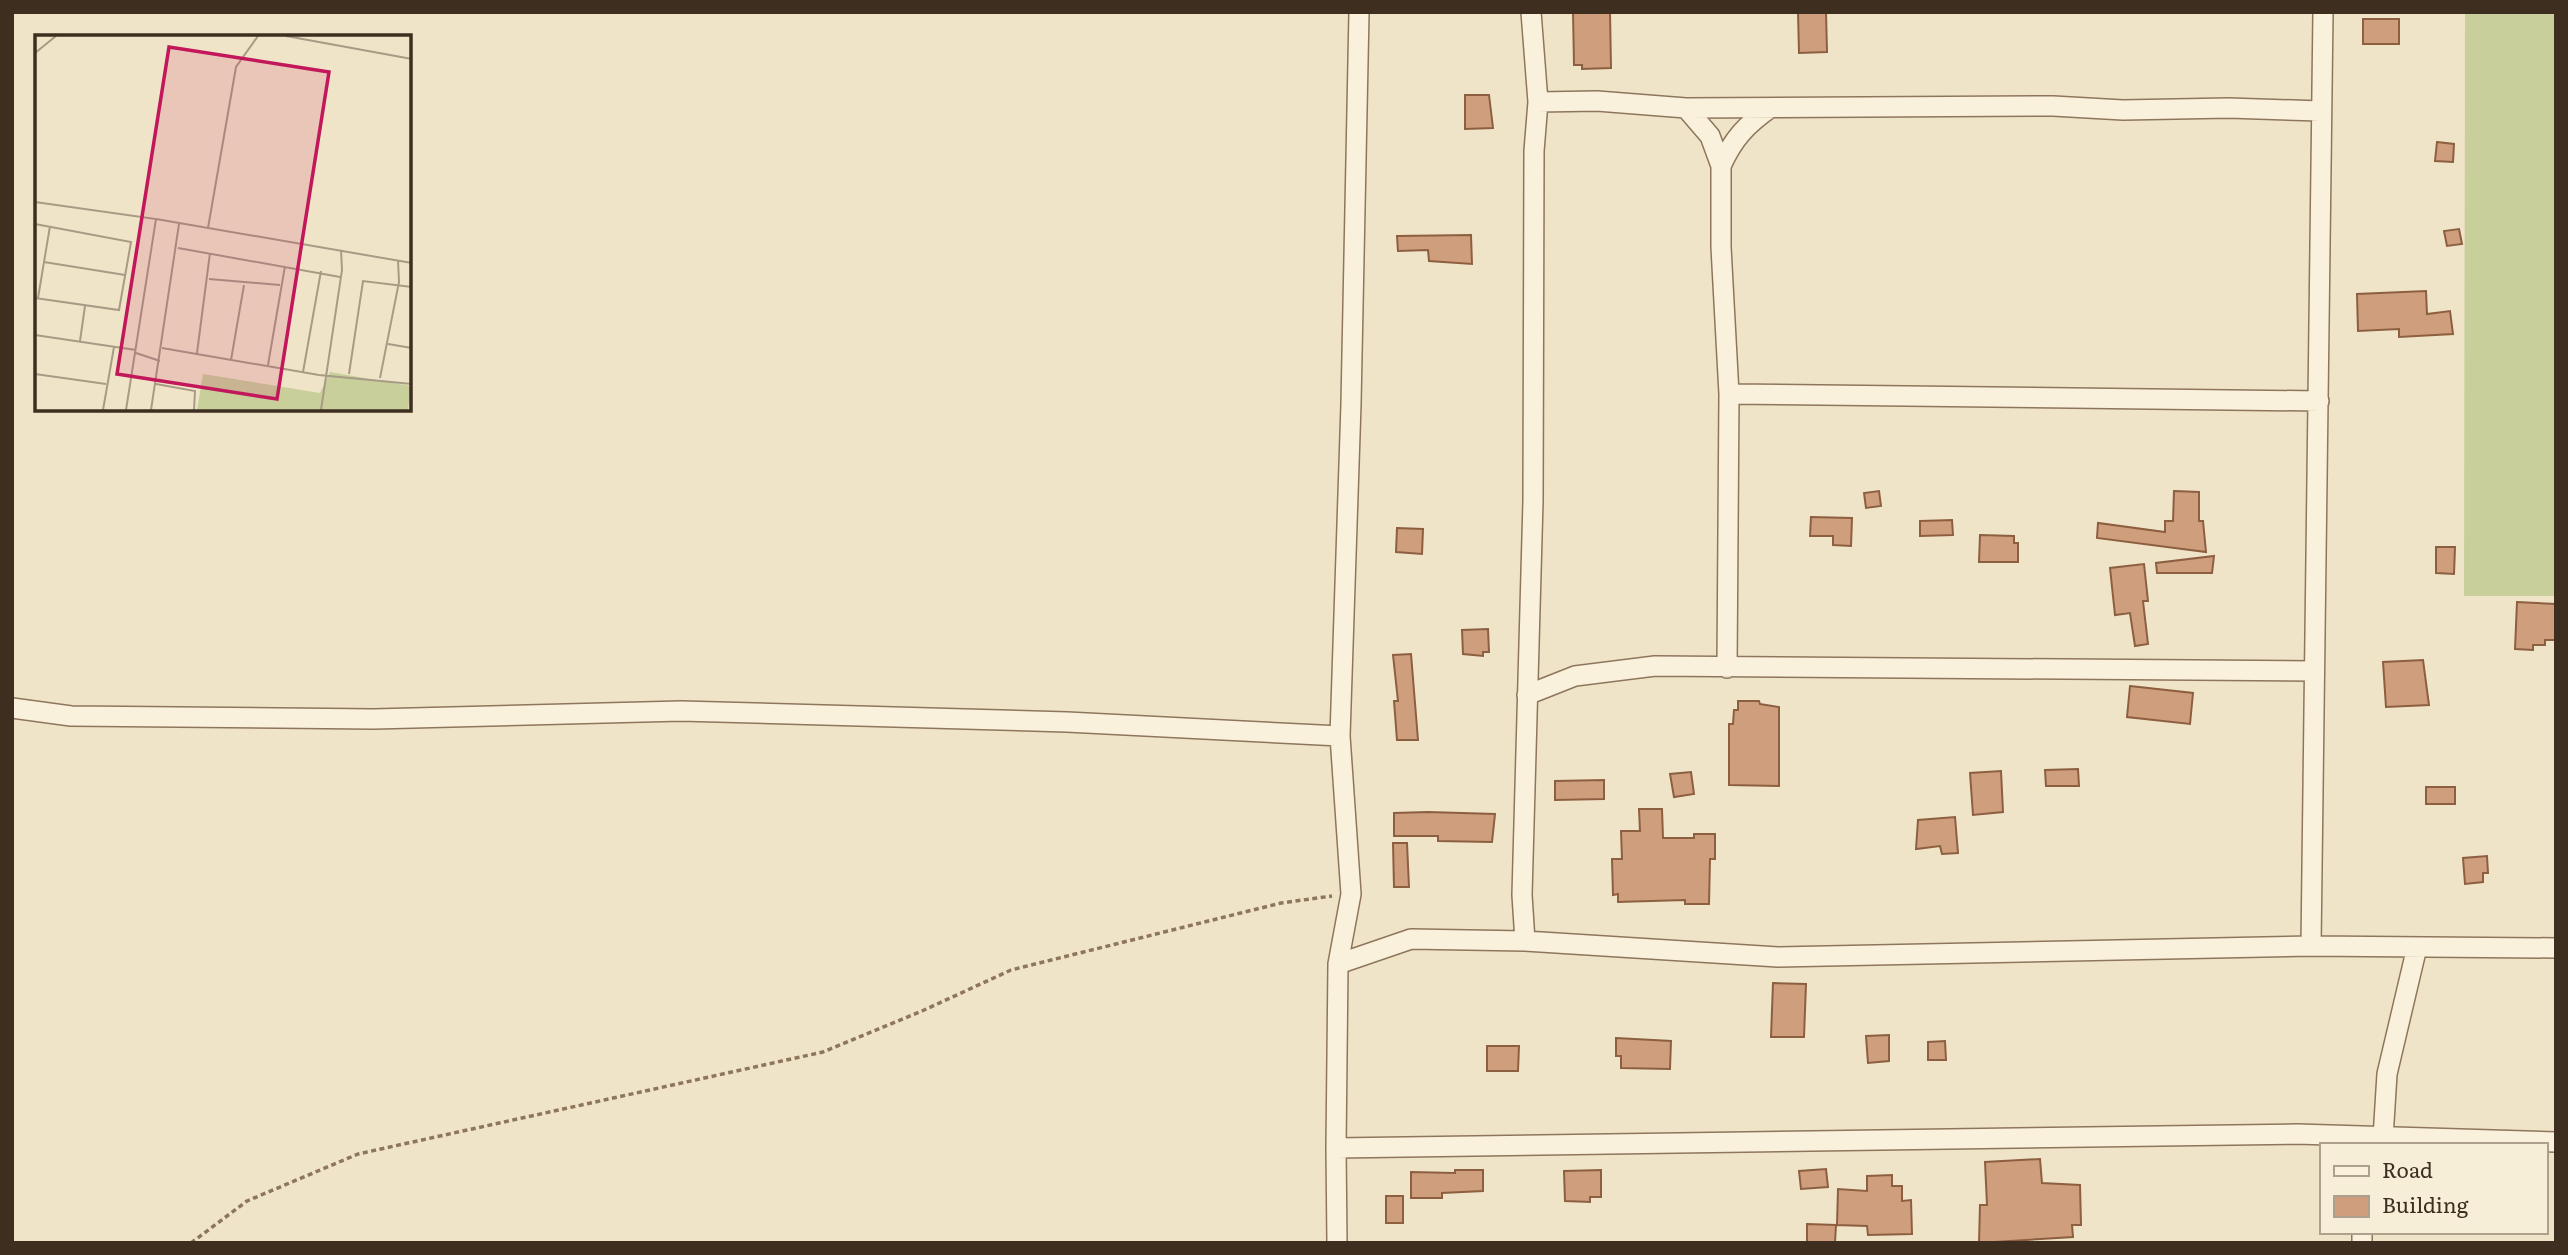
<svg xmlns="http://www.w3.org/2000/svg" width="2568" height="1255" viewBox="0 0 2568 1255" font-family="Literata,serif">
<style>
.grass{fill:#c9cf9b}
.building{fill:#cf9f7d;stroke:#8d5f41;stroke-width:2}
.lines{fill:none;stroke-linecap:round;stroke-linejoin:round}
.street-casing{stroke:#8d765c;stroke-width:22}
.path{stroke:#8d765c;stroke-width:3.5;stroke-dasharray:5 3.5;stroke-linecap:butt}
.street{stroke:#faf1dc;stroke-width:19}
.inset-road{fill:none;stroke:#a89b85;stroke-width:2}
.view{fill:#c2185b;fill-opacity:0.15;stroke:#c2185b;stroke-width:3.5}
.inset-edge{fill:none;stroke:#3d2e20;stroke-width:3.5}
</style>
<rect width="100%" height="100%" fill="#f0e4c8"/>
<path class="grass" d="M2465,12H2556V596H2464Z"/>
<path class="building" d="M1573,12H1610L1611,68L1582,69V65H1574Z
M1798,12H1826L1827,52L1799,53Z
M2363,19H2399V44H2363Z
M1465,95H1489L1493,128L1465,129Z
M2437,142L2454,144L2453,162L2435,161Z
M2459,229L2462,244L2447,246L2444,231Z
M1471,235L1472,264L1429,261L1428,250L1398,251L1397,236Z
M2426,291L2427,314L2450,311L2453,334L2399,337V329L2358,331L2357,294Z
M1879,491L1881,506L1866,508L1864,493Z
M2174,491L2199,492V521H2203L2206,552L2097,538L2098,523L2165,532V521H2173Z
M1811,517L1852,518L1851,546L1833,545V536H1810Z
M1952,520L1953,535L1920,536V521Z
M1397,528L1423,529L1422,554L1396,552Z
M1980,535L2014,536V543H2018V562H1979Z
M2436,547H2455L2454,574L2436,573Z
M2214,556L2212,573H2157L2156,563Z
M2144,564L2148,601H2143L2148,644L2135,646L2130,613L2115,615L2110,568Z
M2517,602L2556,604V640H2545V645H2533V650L2515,649Z
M1488,629L1489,652H1483V656L1463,654L1462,630Z
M1411,654L1418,740H1397L1394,701H1398L1393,655Z
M2423,660L2429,705L2386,707L2383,662Z
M2130,686L2193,693L2190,724L2127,717Z
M1738,701H1759L1760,704L1779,707V786L1729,785V724H1733L1734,710H1738Z
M2078,769L2079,786H2046L2045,770Z
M2001,771L2003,812L1973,815L1970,773Z
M1691,772L1694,794L1674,797L1670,774Z
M1604,780V799L1555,800V781Z
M2426,787H2455V804H2426Z
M1639,809H1662L1663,838H1694V834H1715V859H1710L1709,904H1685V900L1618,902V894L1613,895L1612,859H1622L1621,831H1640Z
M1428,812L1495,814L1492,842L1438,841V836H1394V813Z
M1955,817L1958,853L1942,854L1940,846L1916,849L1918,820Z
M1393,843H1407L1409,887H1394Z
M2487,856L2488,873H2483V882L2465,884L2463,858Z
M1773,983L1806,984L1804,1037H1771Z
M1889,1035V1061L1868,1063L1866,1036Z
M1616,1038L1671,1041L1670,1069L1621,1068V1056H1616Z
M1945,1041L1946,1060H1928V1042Z
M1487,1046H1519L1518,1071H1487Z
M2040,1159L2042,1183L2080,1185L2081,1225H2072L2073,1237L1979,1243L1980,1205H1987L1985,1162Z
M1826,1169L1828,1187L1801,1189L1799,1171Z
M1455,1170H1483V1191L1442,1193V1198H1411V1172L1455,1173Z
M1601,1170V1197H1590V1202L1565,1201L1564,1171Z
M1892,1175V1186H1902V1201L1911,1200L1912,1234L1868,1235L1867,1226L1837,1225L1838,1189L1867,1191V1176Z
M1386,1196H1403V1223H1386Z
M1807,1224L1836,1225L1835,1243H1807Z"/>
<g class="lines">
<defs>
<path id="street" d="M1538,102L1597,101L1686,108L2053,106L2123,110L2229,108L2320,111
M1686,108L1710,136L1721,166V247L1729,394L1727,668
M1721,166C1733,139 1746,125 1770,108
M1729,394L2319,401
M1527,695L1575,676L1655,666L2313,671
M12,708L71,716L374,719L681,711L1067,722L1340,736
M1525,941L1522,895L1533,501L1534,151L1538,102L1531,12
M2311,946L2323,12
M1338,964L1411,939L1525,941L1778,957L2311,946L2556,948
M2383,1138L2387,1074L2417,947
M1336,1148L1338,964L1351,894L1340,736L1351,404L1359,12
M1337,1243L1336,1148L2297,1134L2556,1142
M2362,1243V1232"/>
</defs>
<use href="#street" class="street-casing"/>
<path class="path" d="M191,1243L247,1201L358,1154L823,1052L922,1011L1011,970L1281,903L1332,896"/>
<use href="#street" class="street"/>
</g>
<g transform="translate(35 35)">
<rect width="376" height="376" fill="#f0e4c8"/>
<path d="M295,337L376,351L373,375H162L168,339L285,358Z" fill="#c9cf9b"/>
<path class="inset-road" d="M251,1L377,24M0,18L21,1M0,167L121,184L91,375M121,184L377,228M0,189L96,207L84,275L0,263M173,193L201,32L223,1M143,213L305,242M9,227L90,240M174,244L245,250M3,263L15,191M0,300L101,315M45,306L50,271M353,309L377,313M127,313L284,340L377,349M101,318L125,326M162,318L175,218M196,325L209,250M233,330L250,231M268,337L286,236M0,339L71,349M314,339L328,246L377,252M345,343L364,247L363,226M121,349L160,356L159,375M68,375L79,312M116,375L144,189M286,375L307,235L306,215"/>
<path class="view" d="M134,12L294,37L242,364L82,339Z"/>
<rect width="376" height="376" class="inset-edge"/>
</g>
<rect width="2568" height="1255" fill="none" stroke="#3d2e20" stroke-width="28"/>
<rect x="2320" y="1143" width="228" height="91" fill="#f7eed8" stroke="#ada18e" stroke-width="2"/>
<rect x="2334" y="1166" width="35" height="10" fill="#faf1dc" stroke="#ada18e" stroke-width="2"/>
<text x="2382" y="1178" font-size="21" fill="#3d2e20">Road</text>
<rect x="2334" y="1196" width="35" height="21" fill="#cf9f7d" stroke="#ada18e" stroke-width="2"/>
<text x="2382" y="1213" font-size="21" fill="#3d2e20">Building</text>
</svg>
